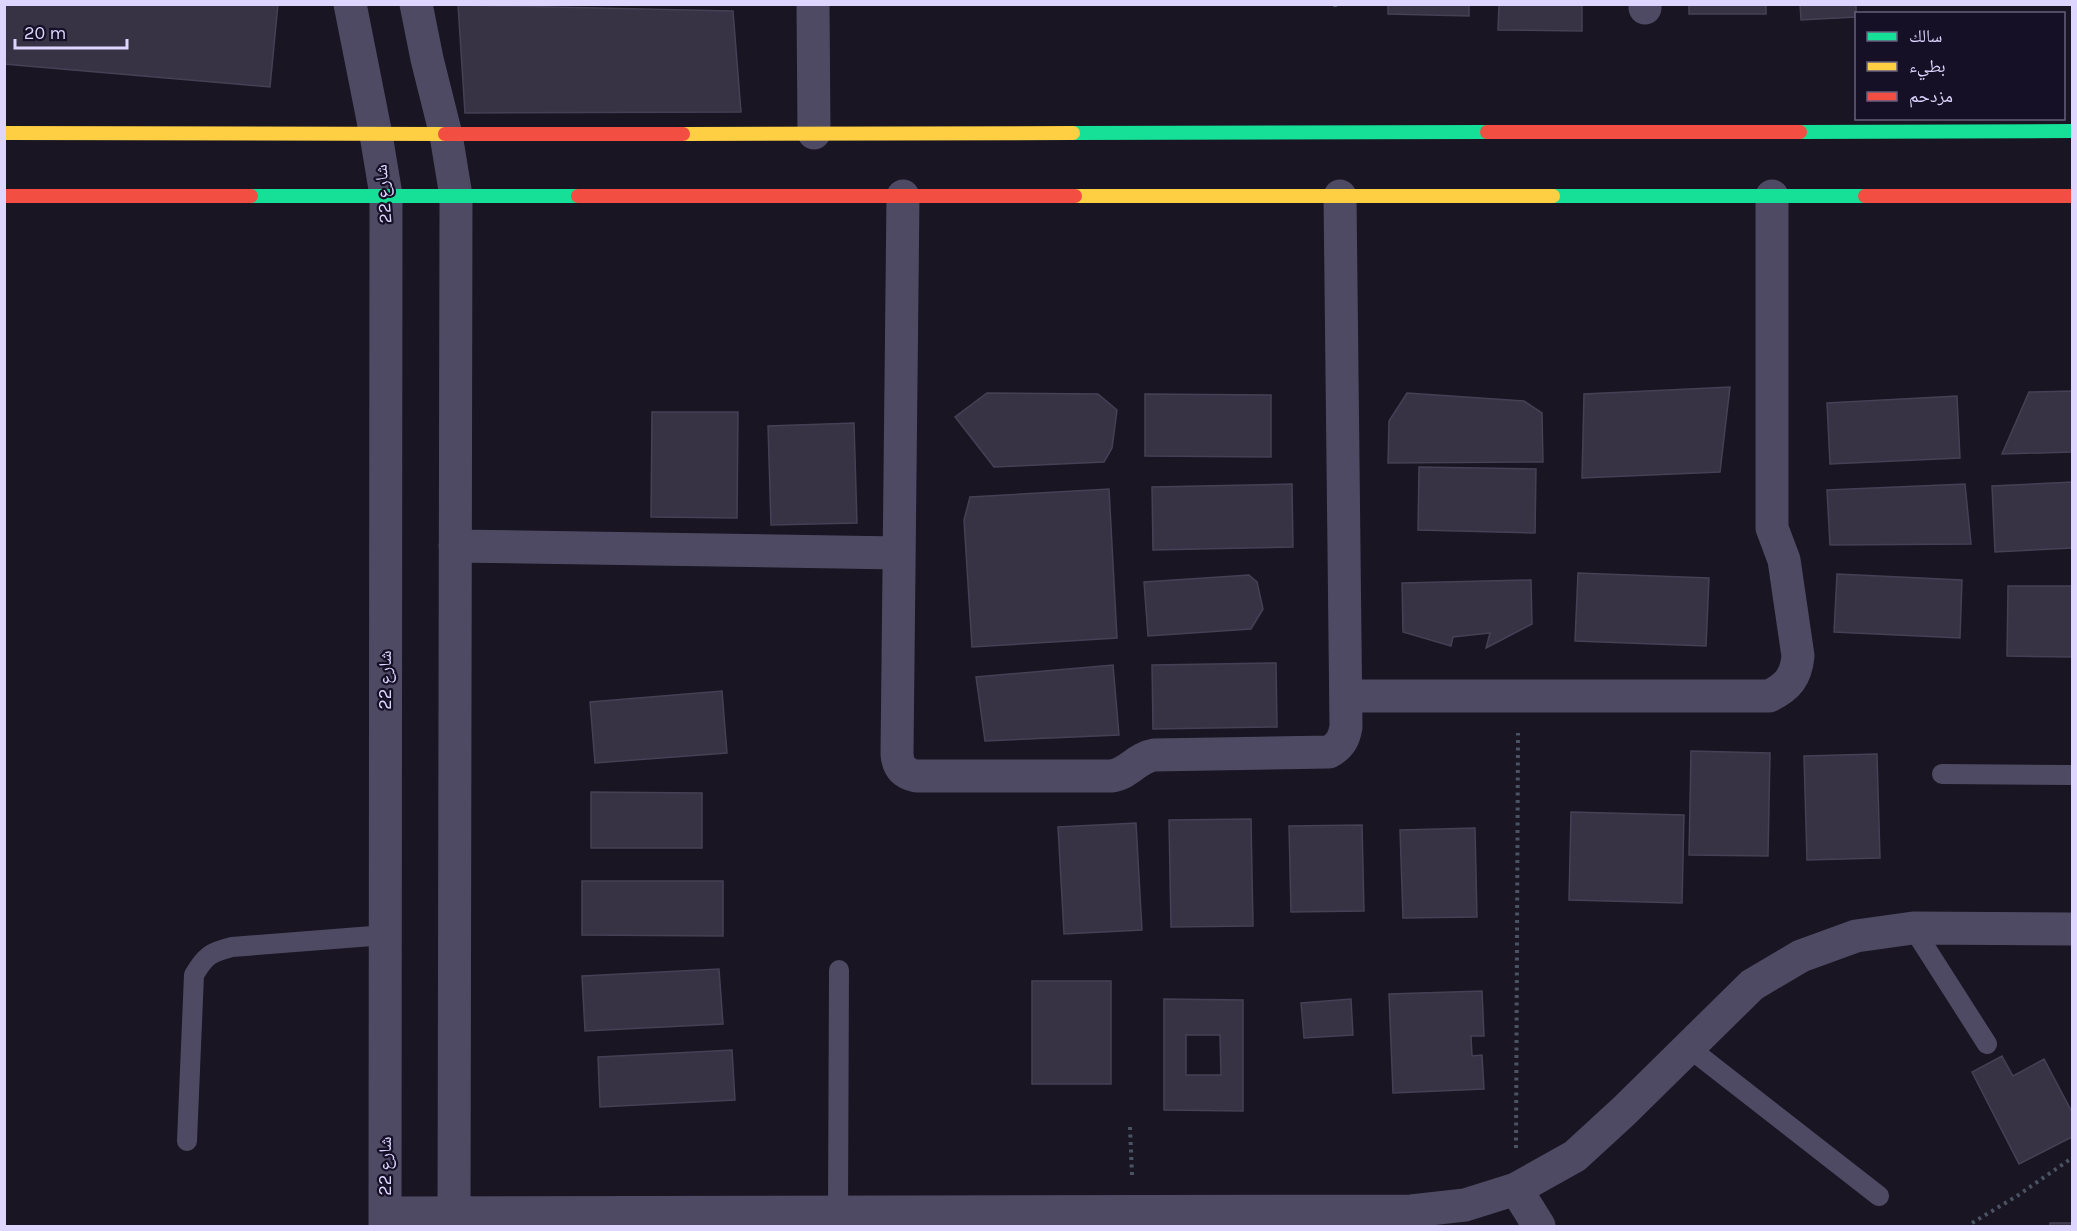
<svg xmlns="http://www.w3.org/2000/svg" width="2077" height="1231" viewBox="0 0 2077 1231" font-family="Karla,'Noto Naskh Arabic',sans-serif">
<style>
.building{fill:#383344;stroke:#454055;stroke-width:1.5;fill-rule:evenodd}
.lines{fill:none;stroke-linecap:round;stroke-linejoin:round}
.path{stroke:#495363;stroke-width:4;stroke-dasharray:3 4.5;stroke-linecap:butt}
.lane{stroke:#4e4a63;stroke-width:20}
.street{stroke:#4e4a63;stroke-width:33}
.fast{stroke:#16e098;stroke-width:14}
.slow{stroke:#ffcf43;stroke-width:14}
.jam{stroke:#f24e42;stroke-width:14}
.labels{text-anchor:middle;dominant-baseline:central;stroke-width:4.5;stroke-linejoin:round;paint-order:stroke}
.street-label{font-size:18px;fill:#ded6ff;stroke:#161027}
</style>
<rect width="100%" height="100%" fill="#191522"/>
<path class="building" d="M4,4H278L270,87L4,64Z
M1388,4H1469V16L1388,14Z
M1499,4H1582V31L1498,30Z
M1689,4H1766V14H1689Z
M1800,4H1856V17L1801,20Z
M458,5L733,11L741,112L465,113Z
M1730,387L1720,472L1582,478L1584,394Z
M2072,391V452L2002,454L2029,392Z
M987,393L1098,394L1117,410L1112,448L1104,462L994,467L955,417Z
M1407,393L1524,401L1542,413L1543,462L1388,463L1389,421Z
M1145,394L1271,395V457L1145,456Z
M1957,396L1960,458L1830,464L1827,403Z
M652,412H738L737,518L651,517Z
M854,423L857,523L771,525L768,426Z
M1419,467L1536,469L1535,533L1418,530Z
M2072,482V548L1995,552L1992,486Z
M1292,484L1293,547L1153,550L1152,487Z
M1965,484L1971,544L1830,545L1827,490Z
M1109,489L1117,638L972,647L964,520L970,497Z
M1578,573L1709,578L1706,646L1575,641Z
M1837,574L1962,580L1960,638L1834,632Z
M1249,575L1257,582L1263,609L1251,629L1148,636L1144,582Z
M1531,580L1532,624L1486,648L1490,633L1453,637L1451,646L1403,632L1402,583Z
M2008,586H2072V657L2007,656Z
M1276,663L1277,727L1153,729L1152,665Z
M1113,665L1119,735L985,741L976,677Z
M722,691L727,753L595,763L590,702Z
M1691,751L1770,753L1768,856L1689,855Z
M1877,754L1880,858L1807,860L1804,756Z
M591,792L702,793V848H591Z
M1571,812L1684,815L1682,903L1569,900Z
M1251,819L1253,926L1171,927L1169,820Z
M1136,823L1142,930L1064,934L1058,827Z
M1362,825L1364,911L1291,912L1289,826Z
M1475,828L1477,917L1403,918L1400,830Z
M582,881H723V936L582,935Z
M719,969L723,1024L585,1031L582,976Z
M1032,981H1111V1084H1032Z
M1482,991L1484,1036H1471L1472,1056L1482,1055L1484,1089L1393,1093L1389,994Z
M1164,999L1243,1000V1111L1164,1110ZM1186,1035H1220L1221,1075H1186Z
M1351,999L1353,1035L1304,1038L1301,1003Z
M732,1050L735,1100L600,1107L598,1057Z
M2002,1056L2013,1076L2044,1059L2072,1112V1137L2019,1164L1972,1072Z
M2050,1223H2072V1226H2050Z"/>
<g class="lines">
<path class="path" d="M1335,4L1336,10
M1130,1127L1132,1175
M1516,1148L1518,733
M1972,1223L2017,1196L2072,1158"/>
<path class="lane" d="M1942,774L2072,775
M1913,928L1987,1044
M1688,1047L1879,1196
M187,1141L194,975C205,956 211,952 232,947L385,935
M838,1212L839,970"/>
<path class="street" d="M350,4L376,135L386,195L385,1226
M416,4L427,59L446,135L456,196L454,1226
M813,4L814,133
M1645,8V4
M903,196L897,754C898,767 903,773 916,776H1111C1129,774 1136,758 1154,755L1329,752C1340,746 1344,739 1346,727L1340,196
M455,546L899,553
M1346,696H1769C1788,687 1796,677 1798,656L1784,560L1772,528V196
M1516,1189L1539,1226
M385,1213L1411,1211L1465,1205L1516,1189L1575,1156L1624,1111L1752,985L1801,956L1856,936L1913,928L2072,929"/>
<path class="fast" d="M1800,132L2072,131
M1073,133L1487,132
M251,196H578
M1553,196H1865"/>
<path class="slow" d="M4,133L445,134
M683,134L1073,133
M1075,196H1553"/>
<path class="jam" d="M1487,132H1800
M445,134H683
M4,196H251
M578,196H1075
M1865,196H2072"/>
</g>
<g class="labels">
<g class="street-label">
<text transform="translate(383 194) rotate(-95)">شارع 22</text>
<text transform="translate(385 680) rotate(-90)">شارع 22</text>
<text transform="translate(385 1166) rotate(-90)">شارع 22</text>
</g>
</g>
<rect width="2077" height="1231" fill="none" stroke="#ded6ff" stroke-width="12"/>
<rect x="1855" y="12" width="210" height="108" fill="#161027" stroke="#665f7d" stroke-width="1.5"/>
<rect x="1867" y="32" width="30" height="9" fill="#16e098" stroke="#665f7d" stroke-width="1.5"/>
<text x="1909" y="42" font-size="18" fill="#ded6ff">سالك</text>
<rect x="1867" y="62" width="30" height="9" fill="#ffcf43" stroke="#665f7d" stroke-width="1.5"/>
<text x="1909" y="72" font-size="18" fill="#ded6ff">بطيء</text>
<rect x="1867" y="92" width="30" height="9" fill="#f24e42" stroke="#665f7d" stroke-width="1.5"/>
<text x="1909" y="102" font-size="18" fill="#ded6ff">مزدحم</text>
<path d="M15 39v9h112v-9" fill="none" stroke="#ded6ff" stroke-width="3"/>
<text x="24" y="39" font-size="18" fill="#ded6ff" stroke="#161027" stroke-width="4.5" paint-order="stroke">20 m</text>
</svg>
